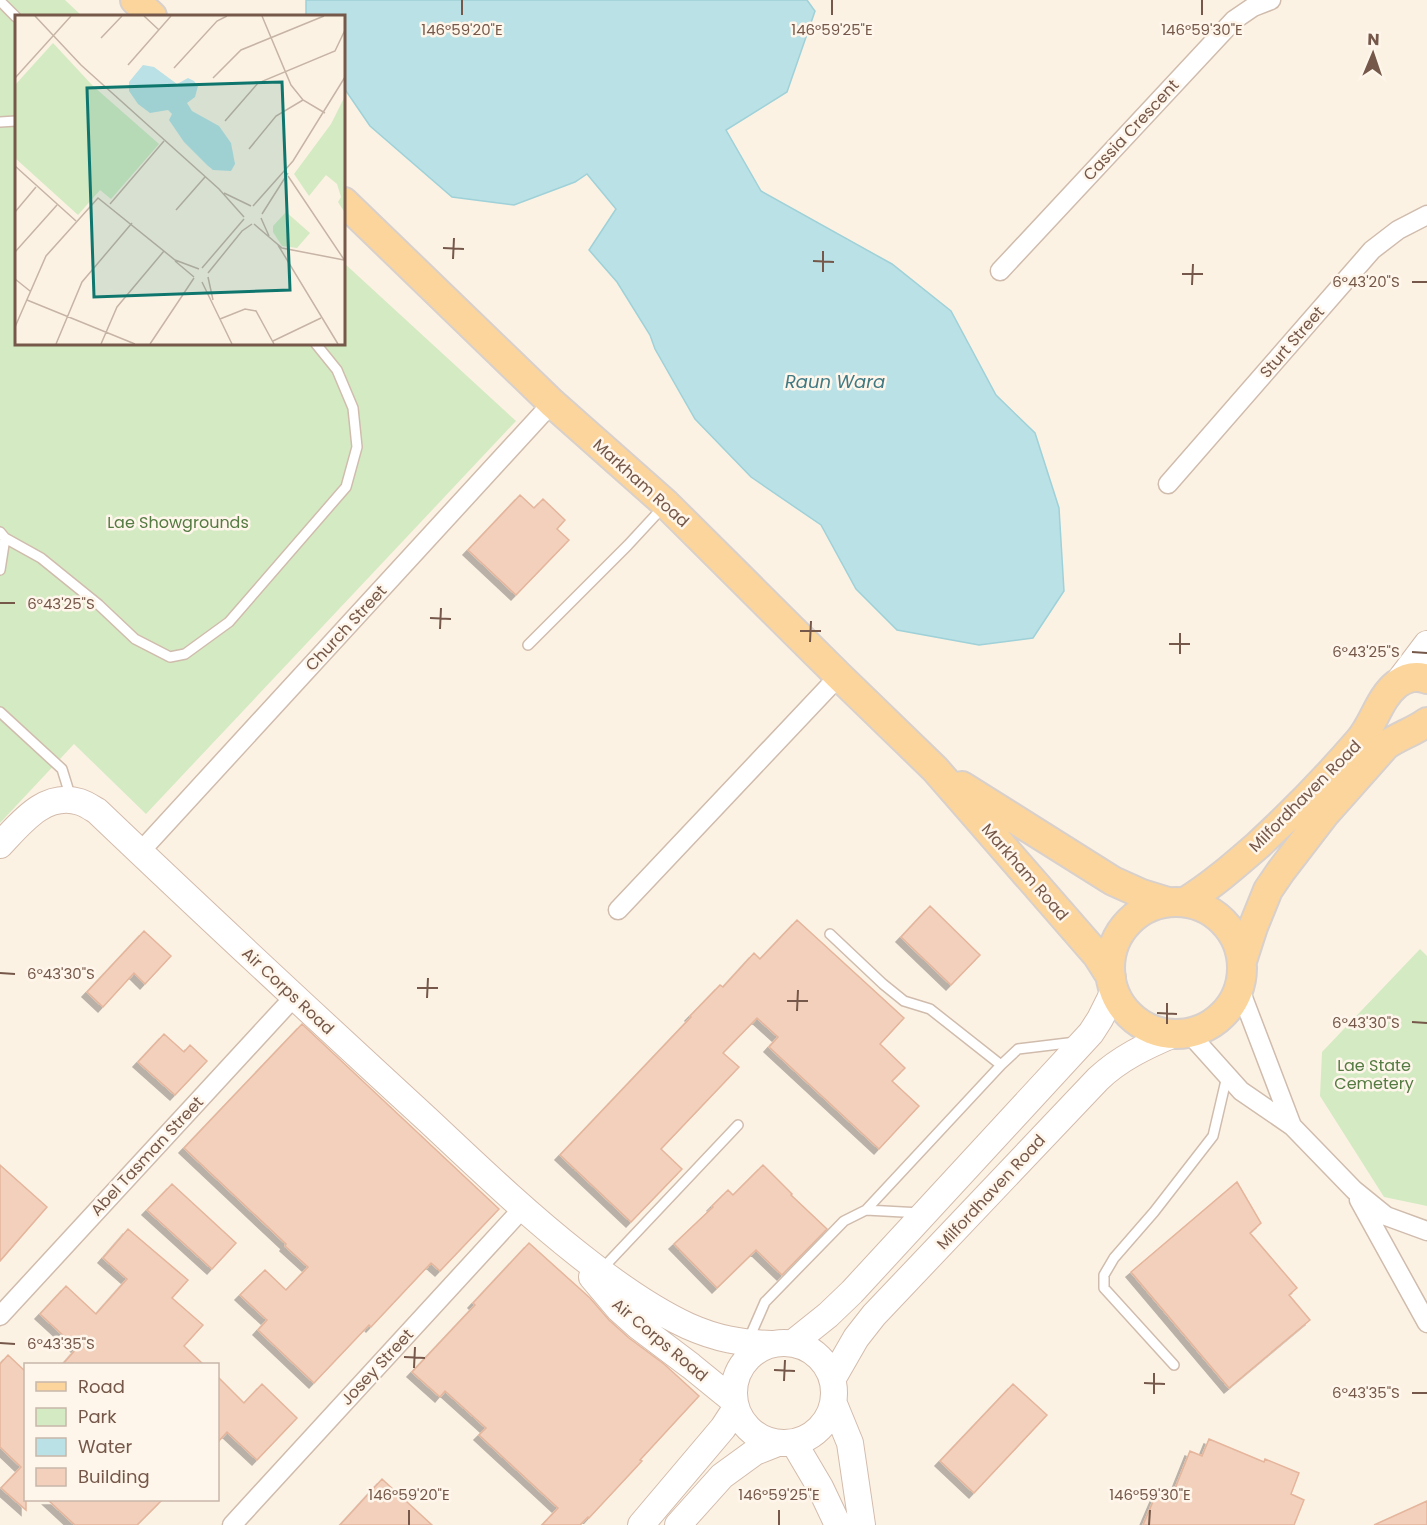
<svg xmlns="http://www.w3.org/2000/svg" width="1427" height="1525" viewBox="0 0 1427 1525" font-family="Poppins,sans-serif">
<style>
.green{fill:#d4eac3}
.water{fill:#b9e1e6;stroke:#9fd1d8;stroke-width:1.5}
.building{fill:#f2d0bc;stroke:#e5b59c;stroke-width:1.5;filter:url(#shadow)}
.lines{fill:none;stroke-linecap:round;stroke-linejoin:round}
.lane-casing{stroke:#d0bcad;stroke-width:12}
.street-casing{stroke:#d0bcad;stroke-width:21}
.secondary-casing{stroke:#d3bbab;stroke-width:28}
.primary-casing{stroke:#d8d0cc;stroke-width:32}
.lane{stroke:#fff;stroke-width:9}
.street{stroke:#fff;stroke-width:18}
.secondary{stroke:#fff;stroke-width:26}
.primary{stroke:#fbd59c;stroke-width:28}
.ticks{fill:none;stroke:#755849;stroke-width:2}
.labels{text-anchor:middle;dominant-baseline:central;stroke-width:5;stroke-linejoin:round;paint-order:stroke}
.street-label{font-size:16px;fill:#755849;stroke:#fff6eb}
.park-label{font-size:16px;fill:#547b42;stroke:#fff6eb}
.water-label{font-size:18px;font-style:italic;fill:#407982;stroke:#fff6eb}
.inset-road{fill:none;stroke:#c6b4a6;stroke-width:1.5}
.view{fill:#0f766e;fill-opacity:0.15;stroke:#0f766e;stroke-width:3}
.inset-edge{fill:none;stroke:#755849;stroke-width:3}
.ticks-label{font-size:15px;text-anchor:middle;fill:#755849;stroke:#fff6eb;stroke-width:5;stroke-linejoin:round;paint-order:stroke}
</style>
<defs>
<filter id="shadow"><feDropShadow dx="-5" dy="5" stdDeviation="0" flood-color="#0004"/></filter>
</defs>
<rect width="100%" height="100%" fill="#fcf2e4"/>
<path class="green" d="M0,0H65L82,16H16V344H344V263L516,421L146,814L74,744L0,823Z
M1420,949L1427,956V1206L1384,1197L1320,1096L1322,1052Z"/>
<path class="water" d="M306,0H807L815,11L787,92L726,130L761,191L892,264L951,311L996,395L1035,433L1059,508L1064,591L1033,638L979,645L897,630L856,589L821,525L751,477L695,419L655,349L650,335L617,282L589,250L616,209L587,174L575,182L514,205L452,197L370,126L344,88V16H306Z"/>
<path class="building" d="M520,495L534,508L543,499L565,520L557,529L569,540L516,595L468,550Z
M930,906L980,955L951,985L901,937Z
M797,920L904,1018L880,1044L905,1068L892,1081L919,1106L879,1149L769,1047L778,1037L757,1018L723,1053L739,1067L661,1149L682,1169L631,1222L560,1155L691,1017L690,1016L720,985L723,987L754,953L760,959Z
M144,931L171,956L145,984L134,973L103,1007L87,992Z
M302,1024L499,1209L440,1271L431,1263L371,1327L369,1325L314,1383L258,1330L267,1320L240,1295L265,1270L286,1290L308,1267L285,1246L286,1244L184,1148Z
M164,1034L184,1052L190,1045L207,1061L175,1095L138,1062Z
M0,1165L47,1207L0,1261Z
M763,1165L792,1194L791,1195L827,1229L782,1275L756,1250L717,1288L674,1244L713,1207L712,1206L728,1190L733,1195Z
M1237,1182L1261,1223L1250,1233L1297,1288L1289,1295L1310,1320L1229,1388L1131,1272Z
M172,1184L236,1243L212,1269L147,1210Z
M128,1229L188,1280L172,1298L203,1325L184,1346L204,1365H62L77,1348L40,1314L66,1286L96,1314L127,1279L103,1258Z
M529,1243L590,1298L609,1320L629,1338L664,1364L699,1396L640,1460L642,1461L589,1518L588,1517L580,1525H542L558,1508L479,1435L486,1428L445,1391L440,1397L412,1372L475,1305L473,1303Z
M8,1355L26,1372V1510L1,1488L21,1467L0,1447V1364Z
M218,1377L244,1403L262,1384L297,1418L257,1460L227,1432L218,1442Z
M1013,1384L1047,1415L974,1493L940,1461Z
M1209,1439L1264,1462L1265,1459L1299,1473L1291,1494L1304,1500L1294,1525H1143L1158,1490L1172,1496L1190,1451L1202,1456Z
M382,1479L432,1525H340Z
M48,1500H162L137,1525H75Z
M1427,1501V1525H1374Z"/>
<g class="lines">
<defs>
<path id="lane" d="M0,1L16,17
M0,122L16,121
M0,532L5,538L0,570
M5,538L41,558L99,605L135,639L170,657L185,654L229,622L346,487L357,447L353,408L337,370L316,344
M528,645L628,545L665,505
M0,712L62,769L71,798
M830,934L883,984L904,1001L930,1009L1001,1065
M866,1210L1001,1065L1018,1049L1076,1042
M601,1270L738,1125
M748,1341L765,1302L844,1221L866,1210L921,1213
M1174,1365L1104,1288V1275L1114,1258L1154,1212L1213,1136L1227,1076"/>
<path id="street" d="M1000,271L1234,20L1253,7L1271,0
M1168,484L1372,250L1398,230L1427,215
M140,852L552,403
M618,910L839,676
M1239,987L1292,1126
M1188,1032L1241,1091L1292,1126L1354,1190L1386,1216L1427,1231
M1359,1200L1427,1323
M0,1316L294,997
M232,1525L523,1208"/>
<path id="secondary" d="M1396,685L1427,644
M0,845C21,823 45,791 80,802C86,804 92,808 97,811C207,916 318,1019 429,1121C478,1167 526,1213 578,1254C612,1281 649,1308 688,1326C717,1339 741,1343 772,1344
M592,1277L619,1309L638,1326L691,1366L734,1401
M734 1393a50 50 0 1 1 100 0a50 50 0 1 1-100 0Z
M793,1343L828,1315L852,1292L1091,1033L1100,1019L1114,991
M833,1378L856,1338L874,1315L1098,1079C1120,1058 1146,1046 1174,1034
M834,1404L850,1443L862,1525
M794,1443L820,1487L838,1525
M641,1525L723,1428L736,1408
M678,1525L722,1476L755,1452L778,1443"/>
<path id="primary" d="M135,0L152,16
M344,202L552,403L666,504L839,676L935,769L1097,955L1111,977
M962,786L1113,881L1142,894L1168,902
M1185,902C1211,886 1234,866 1257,846C1293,813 1327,778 1359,741C1374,724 1379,698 1397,684C1407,677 1416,675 1427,679
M1110 968a66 66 0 1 1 132 0a66 66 0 1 1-132 0Z
M1242,961L1253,927L1268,890L1281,871L1324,815L1386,745C1399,736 1415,731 1427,722"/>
</defs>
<use href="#lane" class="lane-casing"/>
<use href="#street" class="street-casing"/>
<use href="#secondary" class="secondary-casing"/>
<use href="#primary" class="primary-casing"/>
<use href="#lane" class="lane"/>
<use href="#street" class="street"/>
<use href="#secondary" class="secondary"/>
<use href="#primary" class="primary"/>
</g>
<path class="ticks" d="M462,15V0M832,15V0M1202,15V0M443,248L464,249M453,259L454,238M813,261L834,262M823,272V251M1182,274H1203M1412,282H1427M1192,285L1193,264M0,603H15M430,618L451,619M440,629L441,608M800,631H821M810,642L811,621M1169,644H1190M1412,652L1427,653M1180,654V633M0,973L15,974M417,988H438M427,998L428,978M787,1001H808M797,1011L798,990M1157,1013L1177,1014M1412,1022L1427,1023M1167,1024V1003M0,1343L15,1344M404,1357L425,1358M414,1368L415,1347M774,1370L795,1371M784,1381L785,1360M1144,1383L1165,1384M1412,1393H1427M1154,1394V1373M409,1525V1510M779,1525V1510M1149,1525L1150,1510"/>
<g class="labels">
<g class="street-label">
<text transform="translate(1131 130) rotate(-47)">Cassia Crescent</text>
<text transform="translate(1292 342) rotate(-49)">Sturt Street</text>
<text transform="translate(641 483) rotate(42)">Markham Road</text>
<text transform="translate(346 628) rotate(-47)">Church Street</text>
<text transform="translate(1305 796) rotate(-45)">Milfordhaven Road</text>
<text transform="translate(1025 872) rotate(49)">Markham Road</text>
<text transform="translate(288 991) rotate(43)">Air Corps Road</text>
<text transform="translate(147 1156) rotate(-47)">Abel Tasman Street</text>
<text transform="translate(991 1192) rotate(-47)">Milfordhaven Road</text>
<text transform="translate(660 1340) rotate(40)">Air Corps Road</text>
<text transform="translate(377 1367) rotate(-47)">Josey Street</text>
</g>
<g class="park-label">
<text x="178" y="522">Lae Showgrounds</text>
<text x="1374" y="1065">Lae State<tspan x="1374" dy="18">Cemetery</tspan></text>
</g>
<g class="water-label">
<text x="835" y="381">Raun Wara</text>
</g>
</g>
<g transform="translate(15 15)">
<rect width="330" height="330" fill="#fcf2e4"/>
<path d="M38,28L78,71L144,129L96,184L85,175L63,200L0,143V70ZM330,81V198L323,187L326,182L322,169L311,160L294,181L279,159L316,109ZM271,197L295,218L282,233L267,231L258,217V211Z" fill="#d4eac3"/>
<path d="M128,50L139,52L162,69L173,63L179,66L183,71L180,82L172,88L177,96L204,111L216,128L220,149L216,156L198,155L192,150L169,127L154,105L157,99L153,95L135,98L123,89L114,76V67Z" fill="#b9e1e6"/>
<path class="inset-road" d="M20,1L66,50L204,174L229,202M129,1L144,15M247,1L276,70L288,85L310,98M38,21L56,1M86,23L107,1M113,50L156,1M159,53L202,6L212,1M0,63L38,21M198,63L226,35L309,1M210,106L243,68L320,36L330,15M234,134L261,101L288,85M0,151L61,206M273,161L330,246M209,178L236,191M95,189L149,126M238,191L278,146L330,62M161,195L190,162M0,197L21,172M247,199L273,158M246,203L254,221M239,209L267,233L329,245M263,230L323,329M0,237L42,190M160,246L179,262M187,253L229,204M193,258L227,216L237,209M193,262L198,285M0,264L15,276M187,267L217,329M12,285L120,329M205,304L230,294L241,296L259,329M0,312L31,241L83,183L160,245L184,254M258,326L306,303M41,329L67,267L117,208M86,329L102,292L149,236M135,329L179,263"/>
<path class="view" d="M267,67L275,275L79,282L72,73Z"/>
<rect width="330" height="330" class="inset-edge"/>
</g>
<g class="ticks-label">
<text x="462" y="35">146°59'20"E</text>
<text x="832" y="35">146°59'25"E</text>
<text x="1202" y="35">146°59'30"E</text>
<text x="1366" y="287">6°43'20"S</text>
<text x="61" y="609">6°43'25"S</text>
<text x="1366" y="657">6°43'25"S</text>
<text x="61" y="979">6°43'30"S</text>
<text x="1366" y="1028">6°43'30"S</text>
<text x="61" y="1349">6°43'35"S</text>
<text x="1366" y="1398">6°43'35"S</text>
<text x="409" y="1500">146°59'20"E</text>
<text x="779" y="1500">146°59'25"E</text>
<text x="1150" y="1500">146°59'30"E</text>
</g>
<rect x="24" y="1363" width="195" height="138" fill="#fff6eb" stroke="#c8b7aa" stroke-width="1.5"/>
<rect x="36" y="1382" width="30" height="9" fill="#fbd59c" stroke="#c8b7aa" stroke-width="1.5"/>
<text x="78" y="1393" font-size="18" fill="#755849">Road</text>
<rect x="36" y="1408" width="30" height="18" fill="#d4eac3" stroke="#c8b7aa" stroke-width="1.5"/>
<text x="78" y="1423" font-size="18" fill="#755849">Park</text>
<rect x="36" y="1438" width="30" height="18" fill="#b9e1e6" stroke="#c8b7aa" stroke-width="1.5"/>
<text x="78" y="1453" font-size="18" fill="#755849">Water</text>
<rect x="36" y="1468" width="30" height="18" fill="#f2d0bc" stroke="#c8b7aa" stroke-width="1.5"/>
<text x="78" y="1483" font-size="18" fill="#755849">Building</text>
<g transform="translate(1373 54) rotate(2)" stroke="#fff6eb" stroke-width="4.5" paint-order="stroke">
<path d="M0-4.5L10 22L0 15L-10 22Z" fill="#755849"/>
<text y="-9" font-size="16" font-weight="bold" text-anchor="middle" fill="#755849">N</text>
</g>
</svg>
